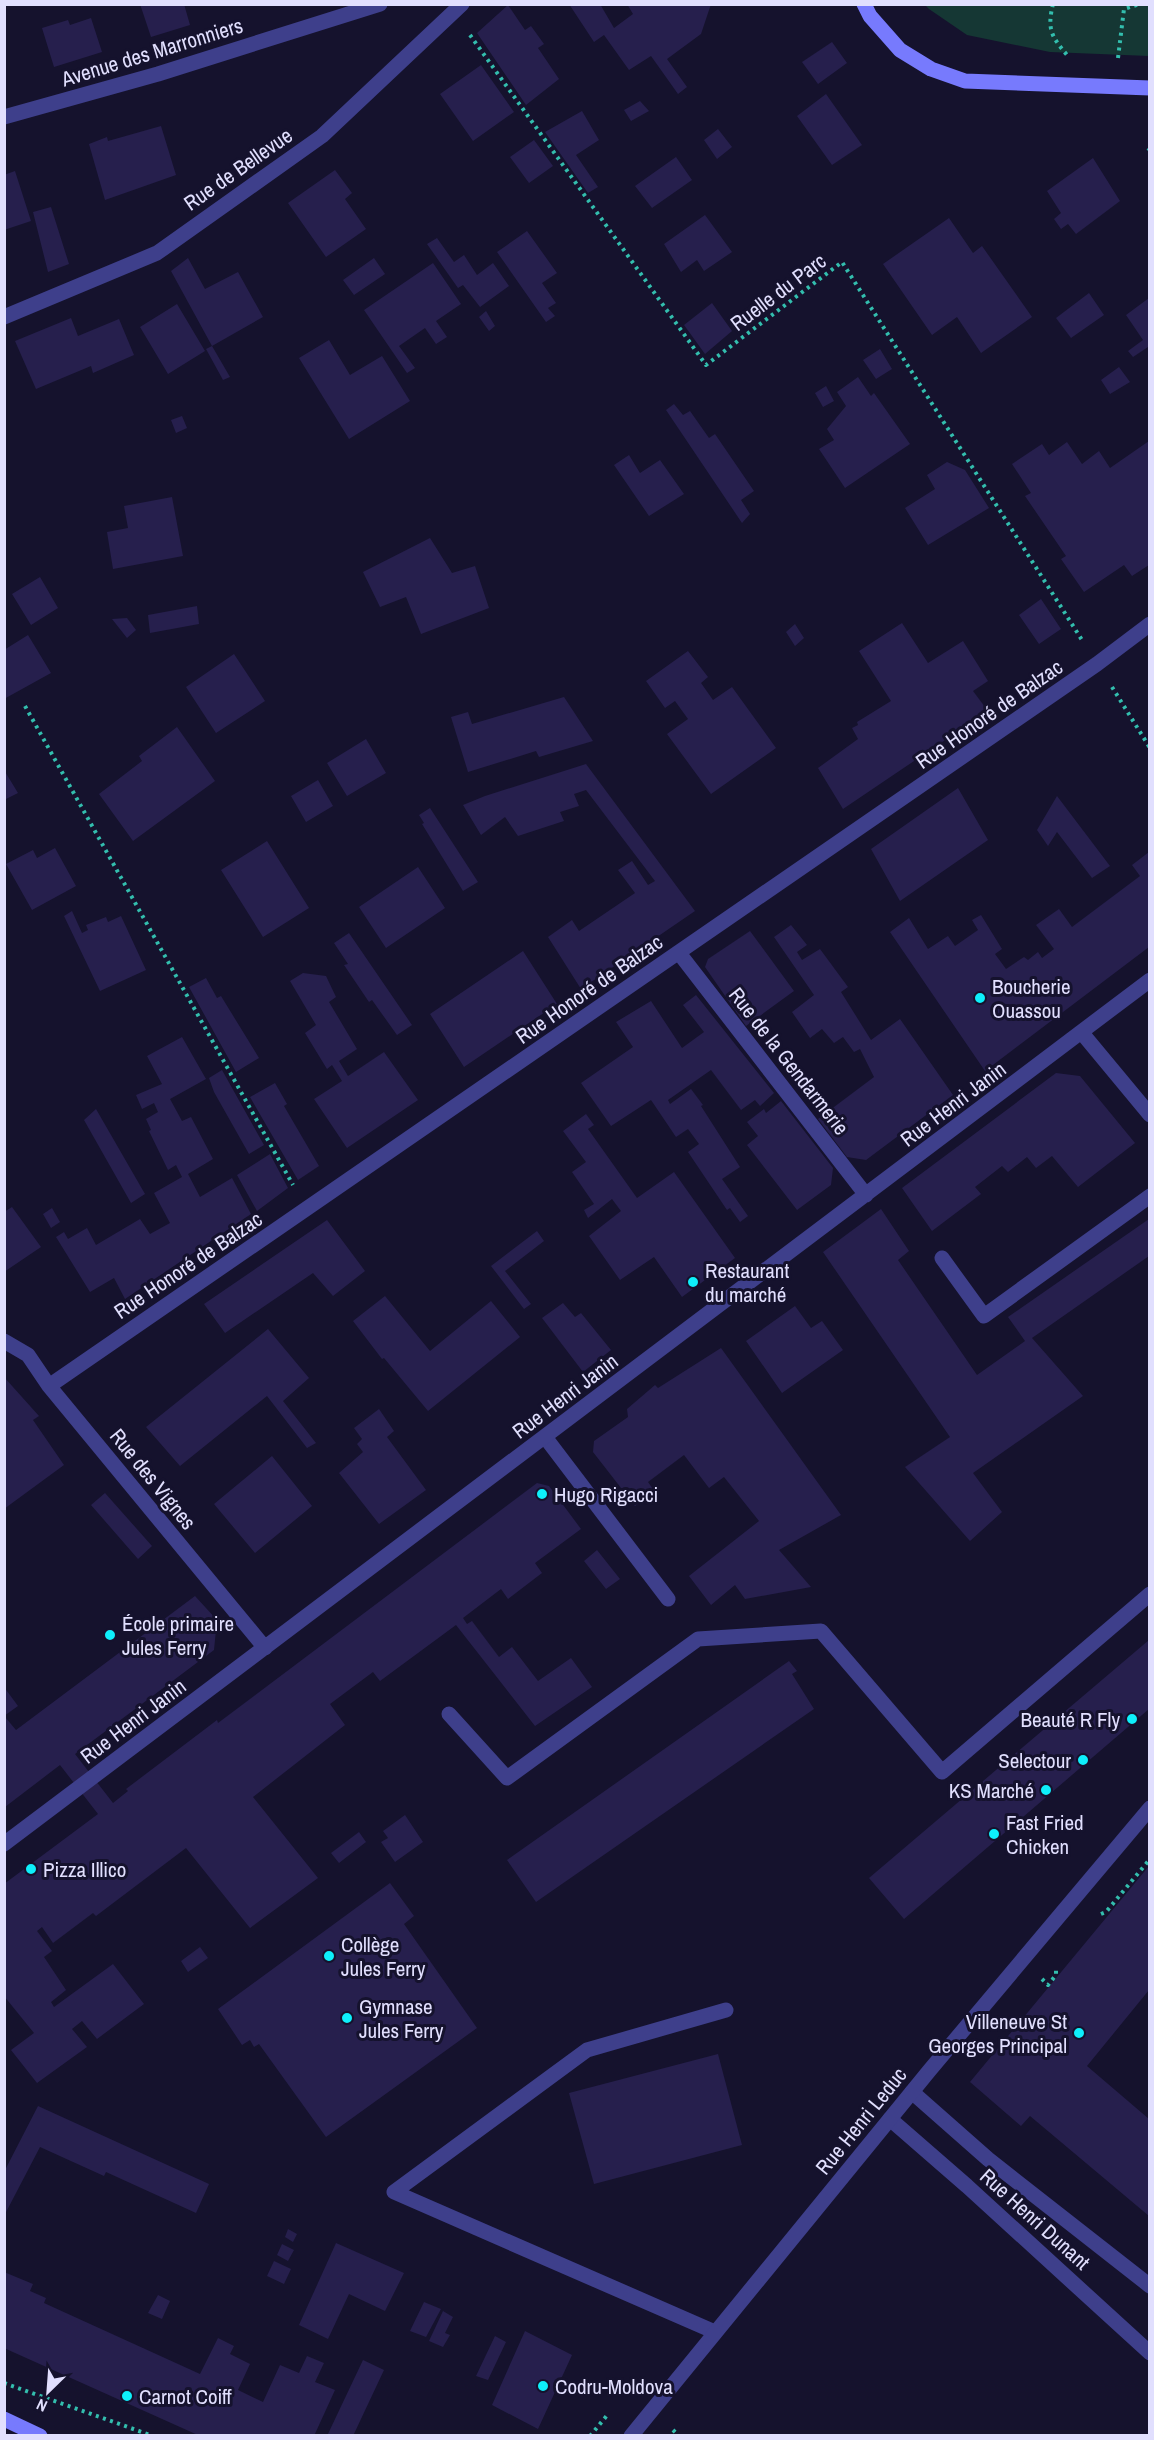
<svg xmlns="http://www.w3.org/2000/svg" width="1154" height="2440" viewBox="0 0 1154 2440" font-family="'Archivo Narrow',sans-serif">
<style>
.park{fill:#153734}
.building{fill:#261f4d}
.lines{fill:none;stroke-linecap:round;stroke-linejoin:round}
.path{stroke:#33beae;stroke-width:4;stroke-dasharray:3 4.5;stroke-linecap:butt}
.lane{stroke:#3e3f8b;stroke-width:15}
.street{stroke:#3e3f8b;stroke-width:15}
.secondary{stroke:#777afd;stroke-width:15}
.poi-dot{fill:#0eeffb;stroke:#15122d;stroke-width:2}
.labels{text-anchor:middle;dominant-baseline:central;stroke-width:6;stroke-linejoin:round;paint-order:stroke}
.street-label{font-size:21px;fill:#e1dffe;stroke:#15122d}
.poi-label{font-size:21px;fill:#e1dffe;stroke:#15122d;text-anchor:start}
</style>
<rect width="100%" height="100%" fill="#15122d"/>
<path class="park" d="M925,5H1149V56L1050,52L967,35L929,9Z"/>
<path class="building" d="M140,4H184L190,25L151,37Z
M569,4H600L614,28L633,14L627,4H711L701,34L667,59L687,87L678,94L651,56L629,70L604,35L594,42Z
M508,5L525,30L531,26L544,44L538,48L559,79L526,105L477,33Z
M91,18L102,52L54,67L42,28L68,20L70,25Z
M832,42L847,63L818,84L802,62Z
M481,65L514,112L473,141L440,94Z
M826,94L862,145L832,165L797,116Z
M640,101L649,111L631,121L624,110Z
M582,111L599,140L576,155L598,187L588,193L545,132Z
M161,126L176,175L105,200L89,144L107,137L108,141Z
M718,129L732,147L717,159L704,140Z
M534,140L553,166L529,183L510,157Z
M676,157L692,180L652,208L635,186Z
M1093,158L1120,201L1076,234L1068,224L1061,229L1054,219L1061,213L1047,191Z
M335,170L352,193L345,199L366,229L326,257L288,203Z
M15,171L31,221L4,230V175Z
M51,207L69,264L48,272L33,212Z
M705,215L732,252L704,271L697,260L681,272L664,244Z
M949,218L973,253L982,246L1032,317L981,353L957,317L932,335L883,264Z
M527,231L557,273L542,283L556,303L548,308L555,316L546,322L497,252Z
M437,238L454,262L464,255L477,275L493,263L509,286L480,307L463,285L458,288L427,244Z
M188,258L205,289L238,272L263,317L212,346L171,271Z
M374,258L385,274L354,295L343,280Z
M433,263L461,304L436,321L447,337L436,344L425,328L399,346L415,368L407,373L364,310Z
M1089,293L1104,315L1071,338L1056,318Z
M1149,298V350L1148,347L1133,357L1128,351L1143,340L1126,315Z
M712,303L732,331L705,354L684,325Z
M177,304L205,351L168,374L140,327Z
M486,311L495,326L489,331L479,317Z
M71,318L78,336L119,319L134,355L93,373L91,366L36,389L15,341Z
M329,340L350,375L382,356L410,401L349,439L299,358Z
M212,346L230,377L223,380L206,349Z
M880,349L892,369L876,379L863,360Z
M1119,367L1130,382L1110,394L1101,380Z
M858,377L871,396L874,393L910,444L845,488L819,449L834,440L827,429L846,406L837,392Z
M826,386L834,401L823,407L815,393Z
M674,404L683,415L690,411L709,438L715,434L754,491L741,500L750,514L742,523L666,410Z
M182,416L187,428L176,433L171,420Z
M1149,441V565L1132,576L1124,565L1084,592L1061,559L1066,556L1025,496L1031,493L1012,464L1042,444L1049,455L1067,442L1082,464L1099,451L1110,468Z
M629,455L640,473L660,460L684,494L649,516L614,465Z
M947,462L965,470L989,508L928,545L905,508L935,489L927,475Z
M172,497L183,556L113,569L107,532L128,528L124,506Z
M430,538L452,573L475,566L489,608L421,634L406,597L380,607L363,572Z
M40,577L58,608L31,625L12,594Z
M1041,599L1061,629L1039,644L1019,615Z
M197,606L199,624L150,633L148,615Z
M127,618L136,630L127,638L112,619Z
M902,623L928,663L963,641L988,681L973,691L988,711L843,809L818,768L858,739L852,728L858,725L857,722L891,701L859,651Z
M795,624L804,638L795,646L786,632Z
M28,635L51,673L4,699V650Z
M688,651L708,677L701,683L713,700L732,687L776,748L711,794L667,734L688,719L675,701L665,708L646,681Z
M234,654L265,701L216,733L186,687Z
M564,697L593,741L539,757L536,751L468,772L451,717L468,712L472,724Z
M177,727L215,781L133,841L99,794L142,761L139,756Z
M366,739L386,773L347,796L327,763Z
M586,764L695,911L581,989L548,937L572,920L579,931L635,893L618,870L632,861L648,885L655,881L586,790L574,794L579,806L560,812L564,821L518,836L505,817L481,835L463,805L485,796Z
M4,770L18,793L4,800Z
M318,780L333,806L306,822L291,796Z
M958,788L988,840L900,901L871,849Z
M1057,796L1110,866L1092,878L1057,832L1048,846L1037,830Z
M430,808L478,882L463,891L422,824L424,823L419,815Z
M267,841L309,908L263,937L221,870Z
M55,848L76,886L32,910L6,864L33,850L37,858Z
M1149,852V947L985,1071L890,932L909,918L928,949L948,936L955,946L978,930L972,920L981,915L1002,949L995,954L1006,969L1024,957L1028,960L1038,952L1042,958L1054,949L1036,925L1059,909L1072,927L1140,876L1132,865Z
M418,867L445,908L386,948L359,907Z
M72,911L82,933L88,930L86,925L106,917L108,922L121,916L146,970L100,991L64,916Z
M791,925L807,945L797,952L802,960L820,949L848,987L841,992L871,1040L900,1019L953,1095L866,1160L847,1157L818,1119L874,1077L860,1049L854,1052L843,1037L834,1043L822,1029L810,1038L792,1012L814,995L774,937Z
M750,931L794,991L746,1026L705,967L708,959Z
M349,933L412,1025L397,1035L372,1000L369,1002L344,965L348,964L334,943Z
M523,951L557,1004L464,1067L430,1014Z
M303,973L326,976L336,997L329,1002L357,1049L339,1061L348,1076L384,1052L418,1100L347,1148L314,1099L342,1081L332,1065L327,1069L305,1033L316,1025L290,981Z
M206,978L217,998L221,996L259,1058L236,1072L189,987Z
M696,995L774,1093L760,1106L755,1100L741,1110L711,1070L668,1100L670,1104L691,1089L703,1105L701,1106L740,1167L722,1179L748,1216L740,1222L730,1208L727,1210L688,1152L699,1144L688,1129L676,1137L651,1100L611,1126L581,1083L633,1047L616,1022L651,1001L682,1048L704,1032L683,1005Z
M182,1037L206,1079L170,1099L182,1121L191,1117L213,1159L188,1174L200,1197L232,1178L251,1214L125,1299L114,1278L90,1292L56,1237L64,1232L68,1239L87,1228L96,1245L140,1219L150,1234L170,1223L154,1193L182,1177L176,1165L168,1170L149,1131L151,1130L146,1119L158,1112L154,1103L142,1109L136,1095L162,1084L147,1056Z
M222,1070L264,1145L249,1154L214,1092L209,1078Z
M1056,1073L1080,1076L1135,1143L1078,1187L1052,1156L1036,1168L1027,1157L1008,1172L1002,1166L975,1187L981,1194L932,1231L902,1188Z
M275,1083L287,1104L284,1106L319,1166L298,1180L250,1097Z
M781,1101L833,1168L831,1185L797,1210L747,1145L758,1136L747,1122L764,1109L766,1113Z
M96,1109L145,1194L131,1203L84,1120Z
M586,1114L594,1125L588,1129L637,1198L674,1172L735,1258L682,1297L654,1257L620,1280L589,1236L621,1211L612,1199L588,1218L584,1210L594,1204L572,1172L586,1162L563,1131Z
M270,1154L288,1188L257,1211L237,1175Z
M12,1207L41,1247L4,1272V1212Z
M52,1208L60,1222L51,1228L43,1214Z
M881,1209L909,1251L898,1260L977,1375L1025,1341L1008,1317L1149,1219V1256L1032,1338L1083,1396L973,1473L1002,1512L970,1541L905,1467L950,1437L823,1252Z
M327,1220L365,1271L333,1296L313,1273L225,1333L204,1304Z
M537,1231L544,1241L505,1271L531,1304L524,1309L491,1266Z
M385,1296L430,1351L491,1301L520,1337L428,1411L384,1358L382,1359L353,1321Z
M563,1303L575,1317L581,1313L611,1350L583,1372L542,1318Z
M795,1306L811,1328L822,1321L843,1350L782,1393L746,1341Z
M268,1329L309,1378L283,1401L316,1443L307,1448L267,1396L180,1466L146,1427Z
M721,1348L841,1515L779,1550L811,1587L745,1599L735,1585L711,1605L689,1576L759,1521L724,1477L709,1488L684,1455L648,1482L655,1492L635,1506L593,1452L594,1441L628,1417L627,1409L655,1385L658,1388Z
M4,1377L39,1416L33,1420L64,1465L4,1509Z
M379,1409L394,1431L387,1437L426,1490L379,1524L339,1473L363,1452L357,1444L362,1439L354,1428Z
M272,1456L312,1506L255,1553L214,1504Z
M537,1483L549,1486L581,1529L535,1563L542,1573L508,1599L501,1589L463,1618L467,1624L472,1621L499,1657L512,1647L538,1681L571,1658L592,1687L535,1726L456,1625L380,1681L373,1672L330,1704L345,1725L253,1797L318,1878L250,1928L186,1848L96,1916L93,1913L53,1943L42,1927L37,1931L52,1951L44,1957L66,1990L51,2002L54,2007L113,1964L144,2004L97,2039L82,2021L72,2029L87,2047L37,2083L11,2050L34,2033L4,1996V1884L98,1814L60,1765L5,1807V1717L16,1730L195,1596L217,1620L214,1650L75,1754L113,1803L128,1791L126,1789L217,1720L218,1723Z
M105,1493L152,1546L138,1559L91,1505Z
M597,1550L620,1579L606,1589L584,1561Z
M1149,1640V1709L904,1919L869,1878Z
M789,1661L797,1671L792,1674L814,1709L536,1902L507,1860Z
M4,1687L18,1706L4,1716Z
M405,1815L423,1842L395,1862L381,1842L388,1838L383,1831Z
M359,1832L366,1842L339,1863L331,1853Z
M1149,1866V1990L1087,2066L1149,2119V2216L1030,2116L1021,2126L970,2082Z
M390,1883L414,1916L404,1924L477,2028L326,2137L259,2044L254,2047L250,2040L242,2045L218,2009Z
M200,1947L208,1958L188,1972L181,1961Z
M718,2054L742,2145L594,2184L569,2093Z
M38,2106L209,2184L196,2213L106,2172L104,2176L40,2147L4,2216V2172Z
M288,2229L297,2234L293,2242L285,2237Z
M336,2243L404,2273L385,2311L349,2294L328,2339L299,2325Z
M282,2244L294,2250L288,2261L277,2255Z
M274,2261L291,2269L284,2284L267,2276Z
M4,2272L33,2284L30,2291L46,2298L44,2303L200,2374L218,2338L234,2346L230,2354L250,2364L238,2390L263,2402L280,2365L299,2373L307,2356L324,2363L315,2382L335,2390L314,2436H200L4,2348Z
M158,2295L170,2301L162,2319L148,2313Z
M424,2302L441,2309L426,2337L410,2331Z
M443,2311L453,2317L445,2333L450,2335L443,2347L429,2341Z
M525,2331L572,2355L538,2429L492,2405Z
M495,2336L506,2342L488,2380L476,2376Z
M363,2360L384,2370L353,2436H327Z"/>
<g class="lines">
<path class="path" d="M1053,4C1047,29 1051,36 1067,55H1070
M470,35L706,365L842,262L1082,640
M1118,58L1124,9L1140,4
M1148,148L1150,150
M1112,687L1150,748
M25,706L293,1185
M1101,1914L1106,1912L1150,1859
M1042,1979L1048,1985L1056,1975V1967
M4,2383L153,2436
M673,2430L679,2436
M590,2436L609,2413"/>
<path class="lane" d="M942,1258L984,1316L1150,1196
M545,1437L668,1599
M449,1714L507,1778L698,1639L821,1631L942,1772L1150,1594
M912,2092L988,2159L1150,2286
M890,2119L967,2186L1150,2353
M715,2332L394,2192L587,2050L726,2010"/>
<path class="street" d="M4,117L158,74L380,4
M4,317L157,253L322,136L462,4
M679,953L866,1195
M1082,1033L1150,1115
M4,1341L28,1355L49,1386L265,1648
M49,1386L1097,664L1150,624
M4,1844L1150,980
M631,2436L929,2071L1150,1808"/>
<path class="secondary" d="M864,4L870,16L900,50L931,69L965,81L1150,88
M4,2419L40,2436"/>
</g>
<g class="poi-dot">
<circle cx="980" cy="998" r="6"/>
<circle cx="693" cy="1282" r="6"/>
<circle cx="542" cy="1494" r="6"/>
<circle cx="110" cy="1635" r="6"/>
<circle cx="1132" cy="1719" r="6"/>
<circle cx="1083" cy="1760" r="6"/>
<circle cx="1046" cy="1790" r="6"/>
<circle cx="994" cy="1834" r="6"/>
<circle cx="31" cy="1869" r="6"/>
<circle cx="329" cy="1956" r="6"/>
<circle cx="347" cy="2018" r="6"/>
<circle cx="1079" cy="2033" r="6"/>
<circle cx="543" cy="2386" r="6"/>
<circle cx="127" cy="2396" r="6"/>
</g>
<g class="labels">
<g class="street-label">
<text transform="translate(152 52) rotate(-17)">Avenue des Marronniers</text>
<text transform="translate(238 169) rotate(-35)">Rue de Bellevue</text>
<text transform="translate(778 292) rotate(-37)">Ruelle du Parc</text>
<text transform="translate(989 714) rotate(-35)">Rue Honoré de Balzac</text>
<text transform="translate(589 989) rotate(-35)">Rue Honoré de Balzac</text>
<text transform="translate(789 1061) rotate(52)">Rue de la Gendarmerie</text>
<text transform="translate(953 1104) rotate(-37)">Rue Henri Janin</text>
<text transform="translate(188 1265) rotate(-34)">Rue Honoré de Balzac</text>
<text transform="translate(565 1396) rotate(-37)">Rue Henri Janin</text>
<text transform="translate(153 1479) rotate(51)">Rue des Vignes</text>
<text transform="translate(133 1721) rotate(-37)">Rue Henri Janin</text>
<text transform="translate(861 2121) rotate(-51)">Rue Henri Leduc</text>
<text transform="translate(1035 2219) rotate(42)">Rue Henri Dunant</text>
</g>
<g class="poi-label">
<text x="992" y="986">Boucherie<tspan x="992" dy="24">Ouassou</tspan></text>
<text x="705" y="1270">Restaurant<tspan x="705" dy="24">du marché</tspan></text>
<text x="554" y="1494">Hugo Rigacci</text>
<text x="122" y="1623">École primaire<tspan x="122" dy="24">Jules Ferry</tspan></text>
<text x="1120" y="1719" text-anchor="end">Beauté R Fly</text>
<text x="1071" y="1760" text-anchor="end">Selectour</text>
<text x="1034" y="1790" text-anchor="end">KS Marché</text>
<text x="1006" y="1822">Fast Fried<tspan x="1006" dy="24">Chicken</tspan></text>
<text x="43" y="1869">Pizza Illico</text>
<text x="341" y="1944">Collège<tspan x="341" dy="24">Jules Ferry</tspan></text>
<text x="359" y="2006">Gymnase<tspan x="359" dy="24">Jules Ferry</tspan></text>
<text x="1067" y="2021" text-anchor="end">Villeneuve St<tspan x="1067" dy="24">Georges Principal</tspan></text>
<text x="555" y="2386">Codru-Moldova</text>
<text x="139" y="2396">Carnot Coiff</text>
</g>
</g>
<rect width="1154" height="2440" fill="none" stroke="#e1dffe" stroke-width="12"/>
<g transform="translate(48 2392) rotate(205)" stroke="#15122d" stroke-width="4.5" paint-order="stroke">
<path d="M0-4.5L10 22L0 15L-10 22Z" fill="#e1dffe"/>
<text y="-9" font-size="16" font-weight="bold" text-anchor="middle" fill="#e1dffe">N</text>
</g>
</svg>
